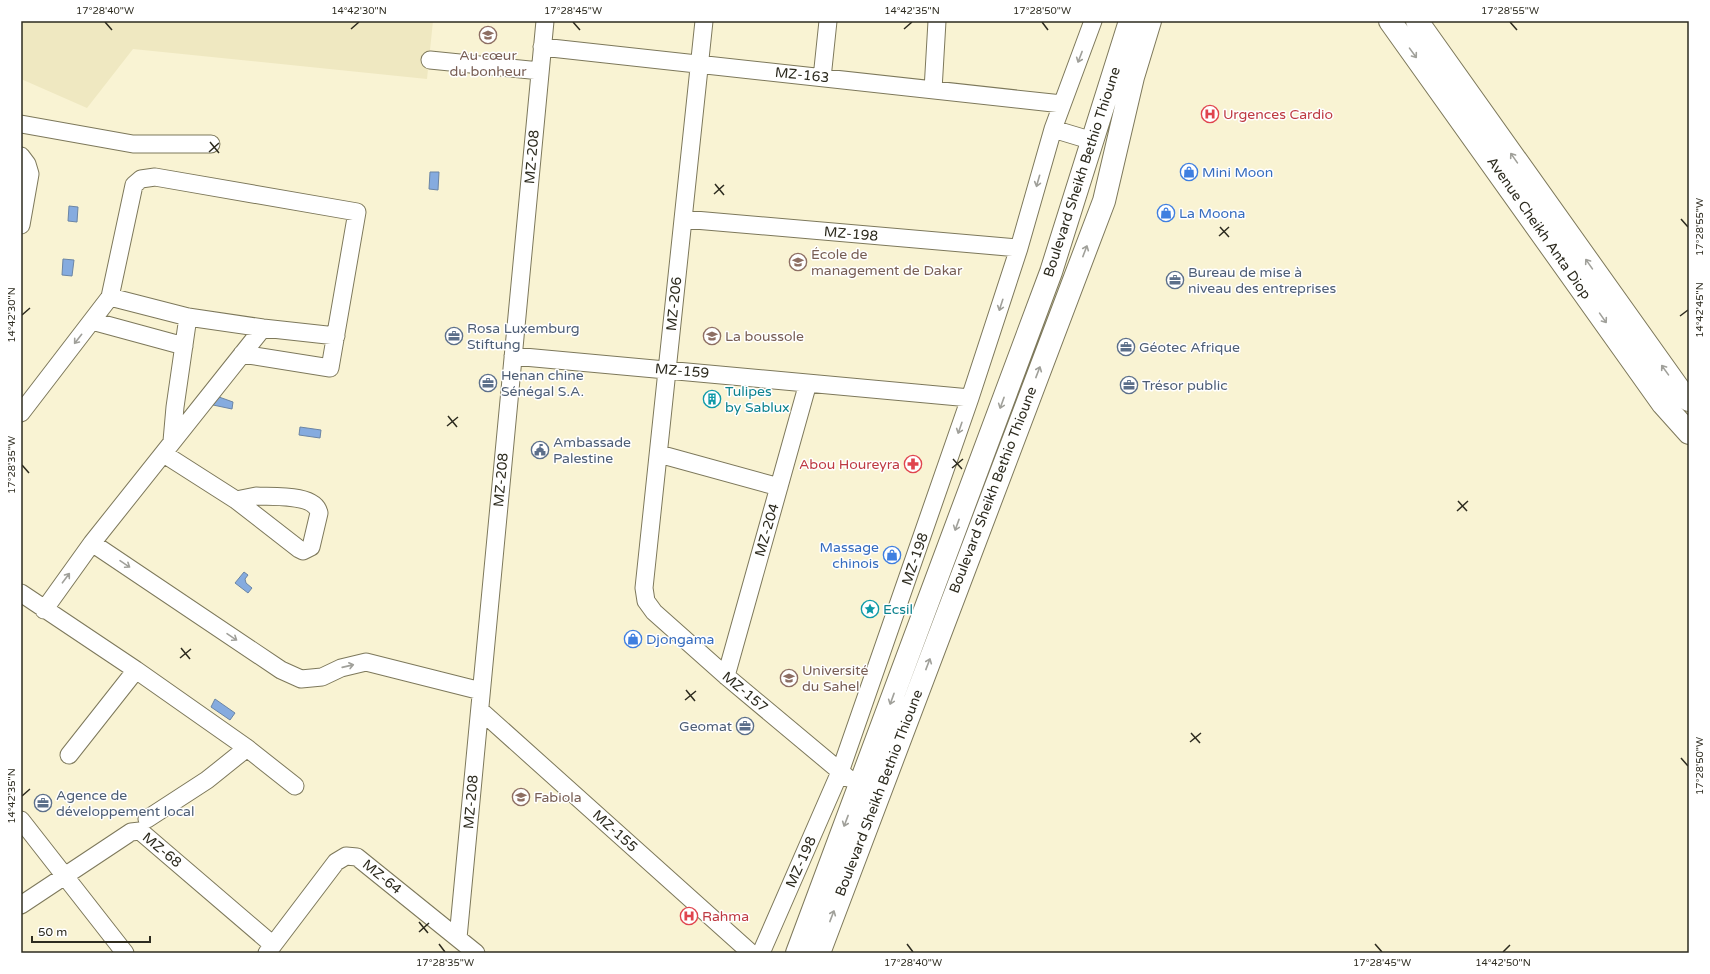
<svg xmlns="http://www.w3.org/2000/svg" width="1710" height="974" viewBox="0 0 1710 974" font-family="'Varela Round',sans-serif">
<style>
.built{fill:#efe8c1}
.water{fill:#85abdf;stroke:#6b85a5}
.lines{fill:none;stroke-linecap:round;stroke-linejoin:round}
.street-casing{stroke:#7d785b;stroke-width:19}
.secondary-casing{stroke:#7d785b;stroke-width:24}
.primary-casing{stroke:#7d785b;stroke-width:24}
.street{stroke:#fff;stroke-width:17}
.secondary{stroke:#fff;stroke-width:22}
.primary{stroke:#fff;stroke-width:22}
.oneway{stroke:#a0a09a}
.ticks{fill:none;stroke:#2d2b1f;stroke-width:1.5}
.labels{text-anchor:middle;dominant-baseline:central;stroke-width:3;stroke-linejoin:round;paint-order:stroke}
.education-label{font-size:14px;fill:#785e54;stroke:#fff;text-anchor:start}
.street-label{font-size:14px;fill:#2d2b1f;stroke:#fff}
.health-label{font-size:14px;fill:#be3a42;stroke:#fff;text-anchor:start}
.shop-label{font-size:14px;fill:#366cbe;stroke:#fff;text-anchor:start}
.service-label{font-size:14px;fill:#4e5e75;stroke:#fff;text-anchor:start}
.culture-label{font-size:14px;fill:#0d838f;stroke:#fff;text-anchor:start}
.neatline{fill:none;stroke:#2d2b1f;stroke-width:1.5}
.ticks-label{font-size:10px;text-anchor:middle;fill:#2d2b1f}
</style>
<rect width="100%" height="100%" fill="#f9f3d3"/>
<path class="built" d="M21,21H433L427,79L133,49L87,108L21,79Z"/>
<path class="water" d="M430,172H439L438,190L429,189Z
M69,206L78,207L77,222L68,221Z
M63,259L74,260L72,276L62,275Z
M219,397L233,402L232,409L213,405Z
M300,427L321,430L320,438L299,435Z
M244,572L248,575L245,579L246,583L252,588L248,593L235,583Z
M215,699L235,713L230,720L211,707Z"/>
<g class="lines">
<defs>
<path id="street" d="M704,21L644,588L646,601L654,612L726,676L848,778
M542,47L1062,104
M430,60L540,71
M822,78L828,21
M933,90L937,21
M21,124L133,144H211
M1053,129L1093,141
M21,156L27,164L30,174L21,225
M683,219L1019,248
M110,297L188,317L263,328L336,336
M92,321L184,346
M513,356L970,398
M21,413L110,297L134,185L141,179L155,177L357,212L330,368L242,354
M172,441L175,407L188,317
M164,454L236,500
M659,454L779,487
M256,496C272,497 315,493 319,513L311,547L303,551L299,549L236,500Z
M92,543L281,670L301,679L322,677L341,668L366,662L481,691
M21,593L136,670L247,748L295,786
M44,610L92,543L263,328
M726,676L808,383
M480,710L751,953
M69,755L136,670
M147,819L207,780L247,748
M21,820L125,953
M21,905L131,832L140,831L273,945
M458,938L545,21
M267,953L336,862L346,856L357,857L476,953
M761,953L840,772L970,398L1019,248L1053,129L1093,21"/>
<path id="secondary" d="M1390,21L1663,404L1689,433
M1417,21L1679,389L1689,400"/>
<path id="primary" d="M797,953L1051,272L1130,21
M819,953L1104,201L1133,77L1150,21"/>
</defs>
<use href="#street" class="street-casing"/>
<use href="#secondary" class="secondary-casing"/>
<use href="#primary" class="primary-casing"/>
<use href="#street" class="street"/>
<use href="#secondary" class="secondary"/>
<use href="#primary" class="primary"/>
</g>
<defs><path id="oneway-shaft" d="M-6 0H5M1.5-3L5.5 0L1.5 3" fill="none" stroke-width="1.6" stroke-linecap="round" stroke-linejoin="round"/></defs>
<g class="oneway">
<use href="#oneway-shaft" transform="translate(1413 53) rotate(54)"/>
<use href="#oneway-shaft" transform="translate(1080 57) rotate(111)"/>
<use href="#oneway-shaft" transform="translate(1514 158) rotate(-125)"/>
<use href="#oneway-shaft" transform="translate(1038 181) rotate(106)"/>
<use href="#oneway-shaft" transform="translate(1085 251) rotate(-69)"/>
<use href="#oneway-shaft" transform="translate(1589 264) rotate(-125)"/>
<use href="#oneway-shaft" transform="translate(1001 305) rotate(108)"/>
<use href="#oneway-shaft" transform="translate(1603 318) rotate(55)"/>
<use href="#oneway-shaft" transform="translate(78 339) rotate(128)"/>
<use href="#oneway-shaft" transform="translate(1665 370) rotate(-126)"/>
<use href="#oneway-shaft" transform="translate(1038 372) rotate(-69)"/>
<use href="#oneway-shaft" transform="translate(1002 403) rotate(110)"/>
<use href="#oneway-shaft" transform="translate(960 428) rotate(109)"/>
<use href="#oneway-shaft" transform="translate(957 525) rotate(110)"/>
<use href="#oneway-shaft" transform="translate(125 564) rotate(34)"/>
<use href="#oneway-shaft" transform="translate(66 578) rotate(-53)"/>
<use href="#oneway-shaft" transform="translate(232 637) rotate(34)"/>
<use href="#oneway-shaft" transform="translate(928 664) rotate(-69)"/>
<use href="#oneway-shaft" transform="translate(348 666) rotate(-13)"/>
<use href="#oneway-shaft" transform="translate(892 699) rotate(110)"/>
<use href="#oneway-shaft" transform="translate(846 821) rotate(111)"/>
<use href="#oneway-shaft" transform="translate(832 916) rotate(-69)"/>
</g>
<path class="ticks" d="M105,22L112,30M573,22L580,30M1042,22L1048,30M1510,22L1517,30M351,29L359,22M904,29L912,22M210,142L219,153M209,152L219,143M715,184L724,195M714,194L724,185M1681,219L1688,227M1220,227L1229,237M1219,236L1229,227M22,315L30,308M1680,316L1688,310M448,416L457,427M447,426L458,417M953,459L962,469M22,465L29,473M952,468L963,459M1458,501L1467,511M1457,511L1468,501M181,648L190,659M180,658L191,649M686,690L695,701M685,700L696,691M1191,733L1200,743M1190,742L1201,733M1681,758L1688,766M22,796L30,789M419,922L428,933M419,932L429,923M439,944L445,952M907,944L913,952M1375,944L1382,952M1503,952L1510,945"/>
<defs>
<symbol id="school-ring" viewBox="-11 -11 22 22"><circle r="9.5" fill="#fff" stroke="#8d6e63" stroke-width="1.5"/><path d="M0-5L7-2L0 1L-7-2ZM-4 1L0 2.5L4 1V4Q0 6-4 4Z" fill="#8d6e63"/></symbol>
<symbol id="hospital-ring" viewBox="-11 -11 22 22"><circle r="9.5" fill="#fff" stroke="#e0444e" stroke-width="1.5"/><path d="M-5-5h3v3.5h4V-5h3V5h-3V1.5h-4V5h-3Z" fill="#e0444e"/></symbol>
<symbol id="shop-ring" viewBox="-11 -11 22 22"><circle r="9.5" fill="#fff" stroke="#3f7fe0" stroke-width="1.5"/><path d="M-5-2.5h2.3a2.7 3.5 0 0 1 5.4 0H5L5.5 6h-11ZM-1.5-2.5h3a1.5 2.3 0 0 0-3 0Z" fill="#3f7fe0"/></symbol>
<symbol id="university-ring" viewBox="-11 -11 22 22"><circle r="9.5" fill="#fff" stroke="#8d6e63" stroke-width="1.5"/><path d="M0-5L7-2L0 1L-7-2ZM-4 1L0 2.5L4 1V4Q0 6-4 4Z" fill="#8d6e63"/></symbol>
<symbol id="office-ring" viewBox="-11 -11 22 22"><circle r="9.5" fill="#fff" stroke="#5c6f8a" stroke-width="1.5"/><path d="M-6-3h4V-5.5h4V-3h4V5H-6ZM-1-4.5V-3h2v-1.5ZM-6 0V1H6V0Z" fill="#5c6f8a"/></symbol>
<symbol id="building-ring" viewBox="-11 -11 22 22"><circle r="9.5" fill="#fff" stroke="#0f9aa8" stroke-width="1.5"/><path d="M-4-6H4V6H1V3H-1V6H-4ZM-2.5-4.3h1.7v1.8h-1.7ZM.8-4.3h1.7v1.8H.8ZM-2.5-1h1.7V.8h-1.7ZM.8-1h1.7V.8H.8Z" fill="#0f9aa8"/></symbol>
<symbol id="civic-ring" viewBox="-11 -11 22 22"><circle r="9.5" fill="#fff" stroke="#5c6f8a" stroke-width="1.5"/><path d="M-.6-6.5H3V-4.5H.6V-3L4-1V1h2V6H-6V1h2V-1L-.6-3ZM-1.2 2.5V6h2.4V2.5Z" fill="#5c6f8a"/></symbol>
<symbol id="pharmacy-ring" viewBox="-11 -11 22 22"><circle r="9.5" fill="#fff" stroke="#e0444e" stroke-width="1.5"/><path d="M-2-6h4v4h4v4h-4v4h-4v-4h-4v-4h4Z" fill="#e0444e"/></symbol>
<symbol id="sight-ring" viewBox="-11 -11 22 22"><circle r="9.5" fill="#fff" stroke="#0f9aa8" stroke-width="1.5"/><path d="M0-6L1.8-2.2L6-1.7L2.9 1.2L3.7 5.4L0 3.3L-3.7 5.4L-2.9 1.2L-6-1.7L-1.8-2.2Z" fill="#0f9aa8"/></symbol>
</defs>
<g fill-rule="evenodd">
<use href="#school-ring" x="478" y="25" width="20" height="20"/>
<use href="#hospital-ring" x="1200" y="104" width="20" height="20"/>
<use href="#shop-ring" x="1179" y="162" width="20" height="20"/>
<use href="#shop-ring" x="1156" y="203" width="20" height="20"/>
<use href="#university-ring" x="788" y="252" width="20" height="20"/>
<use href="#office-ring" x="1165" y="270" width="20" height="20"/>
<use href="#office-ring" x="444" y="326" width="20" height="20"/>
<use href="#school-ring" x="702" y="326" width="20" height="20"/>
<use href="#office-ring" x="1116" y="337" width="20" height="20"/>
<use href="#office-ring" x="478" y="373" width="20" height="20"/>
<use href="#office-ring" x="1119" y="375" width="20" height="20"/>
<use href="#building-ring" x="702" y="389" width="20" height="20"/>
<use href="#civic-ring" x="530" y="440" width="20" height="20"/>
<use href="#pharmacy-ring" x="903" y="454" width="20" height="20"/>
<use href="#shop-ring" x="882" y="545" width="20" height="20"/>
<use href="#sight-ring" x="860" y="599" width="20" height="20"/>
<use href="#shop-ring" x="623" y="629" width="20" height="20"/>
<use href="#university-ring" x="779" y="668" width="20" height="20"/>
<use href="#office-ring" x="735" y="716" width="20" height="20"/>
<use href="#school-ring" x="511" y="787" width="20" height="20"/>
<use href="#office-ring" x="33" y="793" width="20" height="20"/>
<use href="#hospital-ring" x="679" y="906" width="20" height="20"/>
</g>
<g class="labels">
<g class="education-label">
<text x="488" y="55" text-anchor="middle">Au cœur<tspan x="488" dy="16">du bonheur</tspan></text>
<text x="811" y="254">École de<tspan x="811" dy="16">management de Dakar</tspan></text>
<text x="725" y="336">La boussole</text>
<text x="802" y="670">Université<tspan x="802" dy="16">du Sahel</tspan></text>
<text x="534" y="797">Fabiola</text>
</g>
<g class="street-label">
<text transform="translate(802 75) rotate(6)">MZ-163</text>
<text transform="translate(532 157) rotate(-85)">MZ-208</text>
<text transform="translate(1082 172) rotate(-72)">Boulevard Sheikh Bethio Thioune</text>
<text transform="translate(1539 228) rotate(55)">Avenue Cheikh Anta Diop</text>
<text transform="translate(851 234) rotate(5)">MZ-198</text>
<text transform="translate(674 304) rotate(-84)">MZ-206</text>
<text transform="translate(682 371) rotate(5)">MZ-159</text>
<text transform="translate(501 480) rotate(-85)">MZ-208</text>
<text transform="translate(993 490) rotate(-69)">Boulevard Sheikh Bethio Thioune</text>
<text transform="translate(767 530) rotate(-74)">MZ-204</text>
<text transform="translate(915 559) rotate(-71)">MZ-198</text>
<text transform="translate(745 692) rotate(40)">MZ-157</text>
<text transform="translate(879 793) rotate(-69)">Boulevard Sheikh Bethio Thioune</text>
<text transform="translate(471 802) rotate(-85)">MZ-208</text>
<text transform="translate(615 831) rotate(42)">MZ-155</text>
<text transform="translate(162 850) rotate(40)">MZ-68</text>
<text transform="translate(801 862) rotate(-66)">MZ-198</text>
<text transform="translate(382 877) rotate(39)">MZ-64</text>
</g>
<g class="health-label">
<text x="1223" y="114">Urgences Cardio</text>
<text x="900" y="464" text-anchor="end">Abou Houreyra</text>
<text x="702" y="916">Rahma</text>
</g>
<g class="shop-label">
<text x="1202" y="172">Mini Moon</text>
<text x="1179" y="213">La Moona</text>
<text x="879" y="547" text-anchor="end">Massage<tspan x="879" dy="16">chinois</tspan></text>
<text x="646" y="639">Djongama</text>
</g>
<g class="service-label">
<text x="1188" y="272">Bureau de mise à<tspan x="1188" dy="16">niveau des entreprises</tspan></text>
<text x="467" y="328">Rosa Luxemburg<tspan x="467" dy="16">Stiftung</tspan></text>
<text x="1139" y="347">Géotec Afrique</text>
<text x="501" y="375">Henan chine<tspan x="501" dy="16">Sénégal S.A.</tspan></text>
<text x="1142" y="385">Trésor public</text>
<text x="553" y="442">Ambassade<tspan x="553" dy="16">Palestine</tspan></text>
<text x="732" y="726" text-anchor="end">Geomat</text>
<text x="56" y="795">Agence de<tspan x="56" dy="16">développement local</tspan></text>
</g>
<g class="culture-label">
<text x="725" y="391">Tulipes<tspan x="725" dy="16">by Sablux</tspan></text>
<text x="883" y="609">Ecsil</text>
</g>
</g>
<rect width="1710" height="974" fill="none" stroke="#ffffff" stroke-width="44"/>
<path d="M32 936v6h118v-6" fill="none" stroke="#2d2b1f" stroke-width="2"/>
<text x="38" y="936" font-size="12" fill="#2d2b1f" stroke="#ffffff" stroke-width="3" paint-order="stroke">50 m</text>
<rect x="22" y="22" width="1666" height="930" class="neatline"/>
<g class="ticks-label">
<text x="105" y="14">17°28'40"W</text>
<text x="359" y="14">14°42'30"N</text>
<text x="573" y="14">17°28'45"W</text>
<text x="912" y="14">14°42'35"N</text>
<text x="1042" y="14">17°28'50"W</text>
<text x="1510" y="14">17°28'55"W</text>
<text transform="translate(1699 227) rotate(-90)" y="4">17°28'55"W</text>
<text transform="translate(1699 310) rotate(-90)" y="4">14°42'45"N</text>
<text transform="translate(11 315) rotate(-90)" y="4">14°42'30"N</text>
<text transform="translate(11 465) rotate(-90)" y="4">17°28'35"W</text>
<text transform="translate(1699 766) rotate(-90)" y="4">17°28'50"W</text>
<text transform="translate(11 796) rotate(-90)" y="4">14°42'35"N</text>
<text x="445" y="966">17°28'35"W</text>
<text x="913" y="966">17°28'40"W</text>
<text x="1382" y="966">17°28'45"W</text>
<text x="1503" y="966">14°42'50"N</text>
</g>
</svg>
